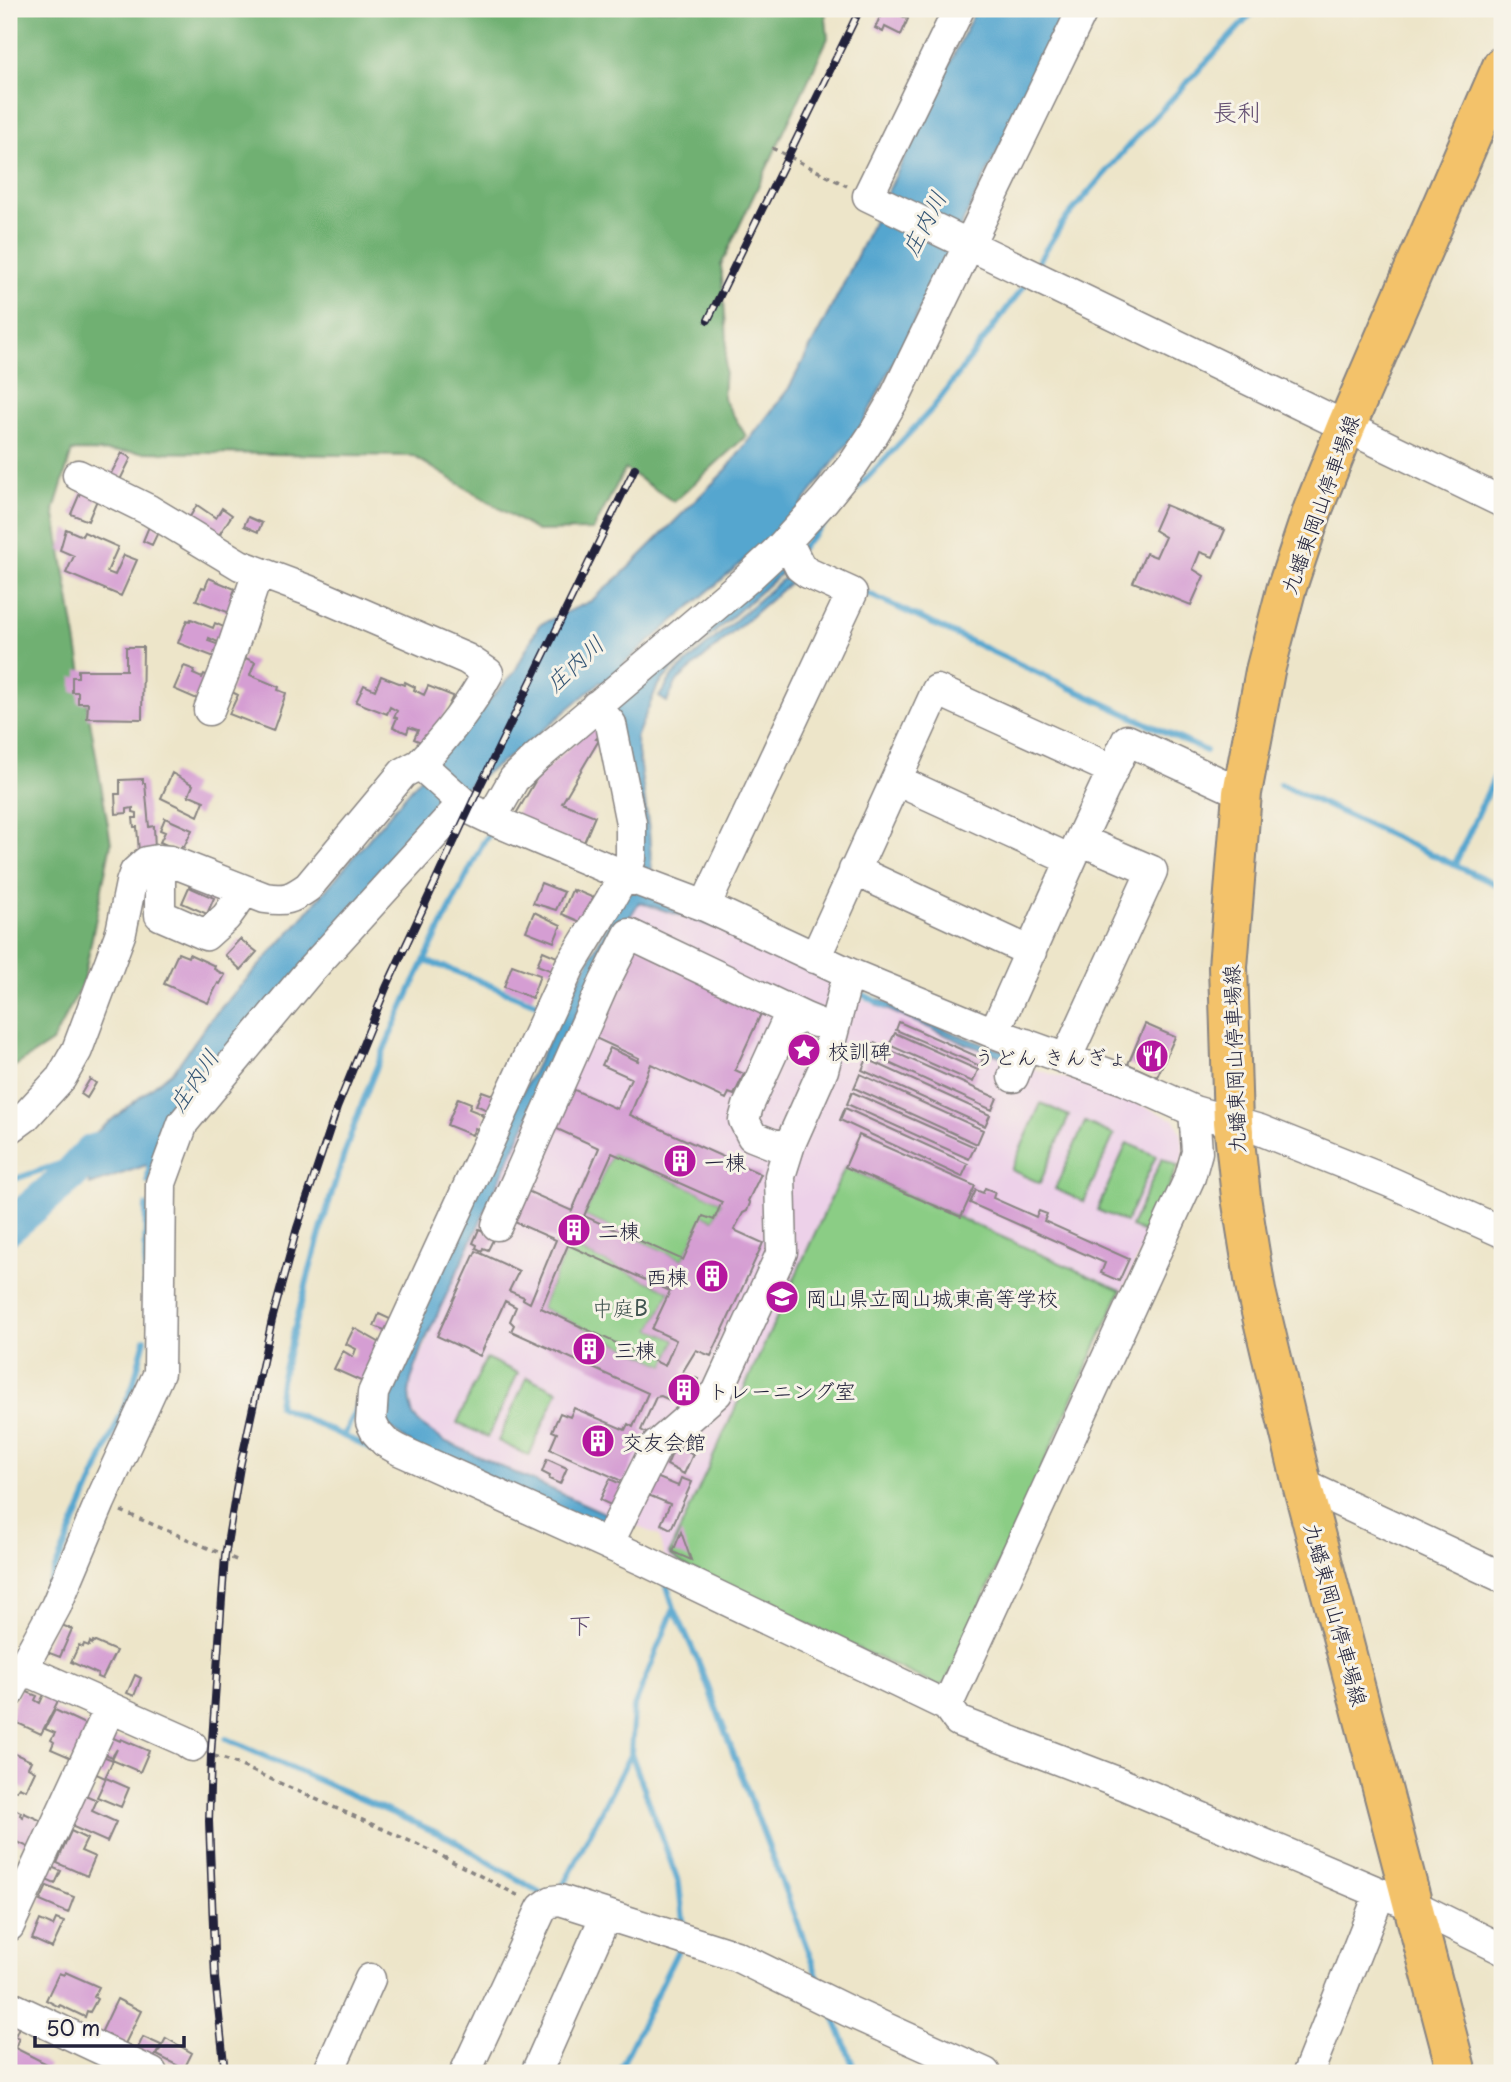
<svg xmlns="http://www.w3.org/2000/svg" width="1511" height="2082" viewBox="0 0 1511 2082" font-family="'Playpen Sans','Klee One',sans-serif">
<style>
.built{fill:#edd1e9}
.green{fill:#8bcd85;stroke:#567860;stroke-width:2}
.forest{fill:#70b072;stroke:#496956;stroke-width:2}
.water{fill:#55a6cf;stroke:#3c6485;stroke-width:2}
.lines{fill:none;stroke-linecap:round;stroke-linejoin:round}
.stream{stroke:#55a6cf;stroke-width:6}
.river{stroke:#55a6cf;stroke-width:35}
.building{fill:#d59ed3;fill-rule:evenodd}
.minor-casing{stroke:#888482;stroke-width:33}
.major-casing{stroke:#888482;stroke-width:42}
.path{stroke:#888482;stroke-width:3.5;stroke-dasharray:5 5;stroke-linecap:butt}
.minor{stroke:#fff;stroke-width:30}
.major{stroke:#f3c26a;stroke-width:38}
.rail-casing{stroke:#22223b;stroke-width:8}
.rail{stroke:#f7f3e8;stroke-width:5;stroke-dasharray:16;stroke-linecap:butt}
.labels{text-anchor:middle;dominant-baseline:central;stroke-width:6;stroke-linejoin:round;paint-order:stroke}
.street-label{font-size:21px;fill:#22223b;stroke:#f7f3e8}
.poi-label{font-size:21px;fill:#22223b;stroke:#f7f3e8;text-anchor:start}
.park-label{font-size:21px;fill:#425551;stroke:#f7f3e8}
.water-label{font-size:23px;font-style:italic;fill:#365776;stroke:#f7f3e8}
.quarter-label{font-size:24px;fill:#614d70;stroke:#f7f3e8}
</style>
<rect width="100%" height="100%" fill="#f7f3e8"/>
<filter id="ink" filterUnits="userSpaceOnUse"><feTurbulence type="fractalNoise" baseFrequency=".0143" numOctaves="2"/><feDisplacementMap in="SourceGraphic" scale="14" xChannelSelector="R" yChannelSelector="G"/><feConvolveMatrix kernelMatrix="1 2 1 2 8 2 1 2 1" color-interpolation-filters="sRGB"/></filter>
<filter id="wash" filterUnits="userSpaceOnUse"><feTurbulence type="fractalNoise" baseFrequency=".00686" numOctaves="4" result="noise"/><feDisplacementMap in="SourceGraphic" scale="28" xChannelSelector="R" yChannelSelector="G"/><feGaussianBlur stdDeviation="1.57" result="paint"/><feColorMatrix in="noise" values="0 0 0 0 0 0 0 0 0 0 0 0 0 0 0 0 0 1.4 0 .05"/><feComposite in="paint" operator="in"/></filter>
<g filter="url(#wash)">
<rect width="100%" height="100%" fill="#ede5c9"/>
<path class="built" d="M639,903L718,929L876,1005L966,1045L1031,1068L1108,1091L1175,1120L1181,1133L1183,1142V1156L947,1682L937,1687L664,1557L659,1536L445,1440L427,1430L413,1413L410,1392L412,1380L441,1304L594,977Z"/>
<path class="green" d="M1041,1103L1069,1116L1040,1183L1011,1170Z
M1085,1122L1114,1135L1084,1202L1055,1189Z
M1127,1143L1156,1156L1126,1222L1097,1210Z
M612,1153L722,1202L714,1220L704,1216L683,1260L584,1216Z
M1162,1158L1178,1166L1148,1234L1131,1227Z
M845,1167L1121,1290L946,1682L937,1686L683,1565L669,1554Z
M568,1245L670,1291L652,1329L676,1340L665,1366L541,1308Z
M486,1358L518,1373L488,1437L457,1423Z
M527,1377L558,1391L529,1456L498,1441Z"/>
<path class="forest" d="M9,9H825L828,38L721,265L727,339L723,398L746,436L674,502L625,469L593,530L537,531L413,456L72,451L54,510L111,843L83,983L52,1042L9,1070Z"/>
<path class="water" d="M976,9H1067L911,328L863,423L787,524L623,664L641,685L648,683L789,553L795,561L670,672L657,687L636,738L649,830L652,874L831,976L829,981L718,928L639,902L592,980L425,1341L411,1380L409,1393L410,1403L413,1415L420,1424L444,1441L611,1516L603,1535L430,1458L377,1418L476,1185L625,889L607,684L600,682L523,747L465,788L158,1161L90,1185L74,1150L175,1069L210,1020L298,923L448,745L514,673L539,625L591,601L620,576L726,470L789,388L841,289Z
M795,568L801,573L677,681L667,702L659,697L673,675Z
M879,999L958,1035L1006,1052L1003,1057L966,1044L877,1005Z"/>
<g class="lines">
<path class="stream" d="M1035,267L1063,222L1137,136L1256,9
M800,549L933,408L1026,283
M860,590L1206,751
M1280,784L1502,887
M1455,864L1502,761
M424,961C465,971 501,993 541,1005
M860,993L885,1006
M9,1181L83,1156
M148,1181L150,1157
M145,1293L146,1206
M344,1436L360,1399
M378,1452L278,1406L281,1381C305,1288 328,1194 362,1104C396,1014 440,929 483,843L490,833L493,834
M666,1583L674,1608L699,1663L822,1988
M14,1654L45,1593L133,1386L145,1339
M226,1739L451,1839L544,1895
M631,1753L679,1884L684,1929
M560,1892L631,1753L634,1707L674,1608
M833,2014L856,2073
M618,2073L680,1946"/>
<path class="river" d="M9,1227L70,1175L90,1153L120,1142"/>
</g>
<g id="blocks">
<path class="building" d="M895,9H900L898,14L908,19L901,35L885,27L883,32L875,28L883,10L891,14Z
M122,453L131,458L118,484L108,479Z
M83,486L100,493L88,521L71,514Z
M197,505L216,518L222,508L232,515L217,538L188,520Z
M1165,505L1225,530L1213,557L1200,552L1193,569L1204,576L1191,605L1133,582L1146,553L1156,557L1165,537L1154,530Z
M248,517L262,523L258,532L244,526Z
M150,524L160,528L152,545L143,541Z
M66,529L82,536L84,532L118,547L107,572L115,575L124,555L137,560L121,596L66,573L74,556L60,550Z
M209,578L235,589L233,594L242,597L235,615L196,600L202,587L205,588Z
M191,619L213,628L215,623L228,629L222,644L209,638L208,641L222,646L217,658L178,643L187,620L190,621Z
M126,647H143L142,719L87,718L88,703H78V692H72V677H78V670H126Z
M243,657L255,662L250,675L279,687L278,690L286,693L273,731L229,714L238,695L230,691Z
M184,666L195,670L193,674L202,678L204,674L214,679L204,702L174,689Z
M381,676L404,685L405,682L415,687L414,690L424,695L428,686L453,696L433,738L428,745L414,739L418,730L409,727L407,733L393,727L397,718L394,717L397,711L390,707L387,714L356,702L364,685L375,690Z
M595,724L603,732L596,739L599,740L562,803L595,816L582,847L513,819L537,778Z
M172,773L193,785L188,797L190,795L204,801L198,816L161,798Z
M143,779V783H145L149,827L154,826L155,851L139,852L137,827H134L133,818H137V813L133,812V808L127,809V813L116,814L115,794H120V780Z
M165,818L192,830L184,847L182,846L180,851L160,842L165,832L160,830Z
M541,883L564,892L556,910L533,903Z
M189,887L214,898L207,914L182,903Z
M572,890L574,892L575,890L594,898L583,923L562,914Z
M534,912L561,925L554,942L526,931Z
M240,939L257,952L241,970L225,955Z
M629,942L765,1005L735,1070L744,1074L734,1095L729,1093L726,1099L651,1064L630,1115L761,1174L748,1201L750,1203L747,1211L743,1213L734,1230L763,1243L711,1356L696,1350L682,1373L698,1379L687,1408L661,1396L656,1397L641,1430L646,1433L624,1482L550,1449L557,1433L552,1431L560,1413L570,1417L574,1408L625,1430L628,1424L633,1427L648,1393L511,1331L514,1325L510,1321L516,1307L505,1301L480,1356L437,1336L476,1251L519,1271L509,1291L524,1297L523,1299L530,1303L556,1240L510,1220L523,1189L572,1211L599,1148L544,1123L568,1087L617,1109L631,1078L602,1065L610,1048L638,1061L639,1058L591,1036ZM612,1153L722,1202L714,1220L703,1216L683,1260L584,1216ZM568,1245L670,1291L652,1329L676,1340L665,1366L541,1308Z
M543,951L557,957L552,971L537,965Z
M178,953L188,957L189,954L215,966L214,969L225,975L220,984L218,983L208,1003L164,984Z
M512,965L540,975L532,998L504,987Z
M899,1022L983,1059L980,1066L896,1030Z
M1145,1024L1175,1037L1157,1077L1128,1064Z
M895,1033L978,1070L973,1082L889,1045Z
M874,1043L997,1098L992,1110L869,1054Z
M867,1059L990,1115L985,1126L862,1070Z
M860,1074L983,1130L977,1144L854,1088Z
M90,1079L96,1083L87,1098L81,1094Z
M482,1091L496,1096L489,1111L476,1105Z
M852,1092L975,1147L969,1159L847,1104Z
M458,1098L471,1103L469,1109L482,1114L481,1115L485,1118L480,1130L475,1128L472,1135L447,1125Z
M845,1108L968,1164L962,1177L840,1120Z
M859,1135L975,1186L961,1217L845,1167Z
M985,1188L995,1192L993,1198L1036,1217L1039,1211L1047,1214L1044,1221L1129,1259L1119,1281L1101,1273L1105,1263L970,1203L976,1190L983,1193Z
M479,1229L495,1236L488,1250L483,1248L482,1251L476,1248L477,1245L473,1243Z
M379,1314L392,1320L387,1331L374,1326Z
M354,1328L382,1344L363,1382L334,1369L343,1351L353,1357L356,1349L346,1344Z
M675,1446L693,1454L684,1474L667,1465Z
M547,1459L567,1468L560,1484L549,1479L550,1476L542,1472Z
M656,1477L678,1486L681,1478L692,1482L671,1529L661,1524L670,1504L648,1495Z
M610,1479L623,1485L613,1506L600,1500Z
M681,1532L691,1560L673,1552Z
M56,1623L72,1629L60,1657L44,1651Z
M93,1641L116,1651L102,1679L97,1677L98,1674L71,1662L79,1645L83,1647L84,1644L89,1646L90,1642L92,1644Z
M135,1675L141,1678L134,1696L127,1693Z
M20,1689L37,1696L35,1700L40,1703L45,1692L59,1699L41,1734L9,1719Z
M55,1710L89,1726L74,1759L51,1749L54,1742L51,1740L55,1733L45,1729Z
M109,1736L120,1741L121,1739L149,1751L140,1772L112,1760L117,1749L112,1757L101,1752Z
M9,1748L12,1749L11,1752L31,1761L28,1767L35,1771L26,1790L19,1787L16,1791L9,1788Z
M100,1755L113,1760L105,1778L92,1772Z
M106,1778L129,1788L121,1807L97,1797Z
M83,1794L97,1800L92,1811L116,1822L107,1842L71,1826Z
M9,1807L21,1812L20,1815L23,1817L24,1813L44,1822L32,1849L9,1838Z
M71,1831L87,1839L81,1851L95,1857L87,1876L57,1863Z
M49,1866L61,1871L55,1884L44,1879Z
M47,1886L74,1897L68,1913L40,1901Z
M56,1919L64,1922L52,1948L32,1939L40,1920L53,1926Z
M65,1972L99,1987L94,1997L97,1999L90,2012L87,2011L85,2017L60,2005L59,2007L46,2000L59,1973L64,1975Z
M117,1999L141,2011L124,2046L100,2035Z
M9,2013L37,2026L33,2034L19,2027L16,2034L13,2033L12,2035L19,2038L15,2048L49,2065L45,2073H9Z
M143,2037L161,2045L153,2060L136,2052Z
M166,2038L192,2053L184,2069L157,2055Z"/>
</g>
</g>
<g filter="url(#ink)">
<use href="#blocks" fill-opacity="0" stroke="#888482" stroke-width="2"/>
<g class="lines">
<defs>
<path id="minor" d="M959,9L868,196L1502,502
M78,475L149,510L240,565L307,590L467,659L488,673C470,706 446,737 420,764
M596,706L611,724L631,823V858L624,876L611,899L570,966L373,1393L371,1422L376,1432L385,1442L399,1450L643,1560L947,1706L958,1721L1122,1784L1380,1893L1413,1905L1502,1949
M209,710L224,673L258,572
M896,780L1071,860
M491,819L514,779L536,758L747,579L777,551L824,500L854,463L874,433L894,399L1083,9
M163,861L160,875V915L206,935L226,917L245,891
M854,870L1031,952
M705,906L852,593L808,573L800,567L787,541
M815,958L937,690L1113,770
M994,1033L1080,840L1127,740L1242,793
M1066,1059L1152,871L1080,840
M1013,1077L1026,1044
M9,1129L24,1118L61,1078L77,1050L121,932L131,883L135,872L146,862L158,860L170,861L265,898C286,901 291,899 308,887L403,773L420,764L470,809L491,819L628,877L705,906L851,974L994,1033L1125,1080L1194,1111L1260,1130L1390,1182L1502,1232
M790,1144L775,1145L752,1136L744,1120L748,1106L785,1025L803,1017L815,1022
M497,1225L604,983L629,934L803,1017
M1302,1484L1502,1577
M608,1544L657,1445L717,1393L782,1252L780,1176L790,1144L823,1070L844,990L851,974
M21,1668L185,1741L192,1746
M9,1693L56,1606L100,1502L159,1373L161,1183L183,1123L307,974L463,803
M947,1706L1190,1177L1197,1152L1194,1111
M9,1926L110,1708
M9,2006L152,2073
M328,2073L370,1979
M465,2073L542,1908L552,1901L560,1900L736,1956L848,2011L985,2073
M536,2073L606,1915
M1308,2073L1380,1893"/>
<path id="major" d="M1457,2073L1302,1484L1256,1291L1241,1197L1233,1122L1228,967L1242,793L1265,671L1286,590L1313,509L1346,427L1502,66"/>
</defs>
<use href="#minor" class="minor-casing"/>
<use href="#major" class="major-casing"/>
<path class="path" d="M772,148L847,186
M121,1511L239,1561
M214,1756L228,1760L432,1851L521,1897"/>
<use href="#minor" class="minor"/>
<use href="#major" class="major"/>
<defs>
<path id="rail" d="M708,320L860,9
M225,2073L215,1978L209,1821L211,1755L225,1556L240,1467L272,1320L297,1228L337,1108L386,988L479,788L635,468"/>
</defs>
<use href="#rail" class="rail-casing"/>
<use href="#rail" class="rail"/>
</g>
</g>
<defs>
<symbol id="sight-disc" viewBox="-11 -11 22 22"><circle r="9.5" fill="#b5179e" stroke="#f7f3e8"/><path d="M0-6L1.8-2.2L6-1.7L2.9 1.2L3.7 5.4L0 3.3L-3.7 5.4L-2.9 1.2L-6-1.7L-1.8-2.2Z" fill="#fff"/></symbol>
<symbol id="restaurant-disc" viewBox="-11 -11 22 22"><circle r="9.5" fill="#b5179e" stroke="#f7f3e8"/><path d="M-5-6h1v4h1v-4h1v4h1v-4h1v5L-1.5 .5V6h-2V.5L-5-1ZM5-6V6H3V1.5H1.5Q1.5-4 5-6Z" fill="#fff"/></symbol>
<symbol id="building-disc" viewBox="-11 -11 22 22"><circle r="9.5" fill="#b5179e" stroke="#f7f3e8"/><path d="M-4-6H4V6H1V3H-1V6H-4ZM-2.5-4.3h1.7v1.8h-1.7ZM.8-4.3h1.7v1.8H.8ZM-2.5-1h1.7V.8h-1.7ZM.8-1h1.7V.8H.8Z" fill="#fff"/></symbol>
<symbol id="school-disc" viewBox="-11 -11 22 22"><circle r="9.5" fill="#b5179e" stroke="#f7f3e8"/><path d="M0-5L7-2L0 1L-7-2ZM-4 1L0 2.5L4 1V4Q0 6-4 4Z" fill="#fff"/></symbol>
</defs>
<g fill-rule="evenodd">
<use href="#sight-disc" x="785" y="1031" width="38" height="38"/>
<use href="#restaurant-disc" x="1133" y="1037" width="38" height="38"/>
<use href="#building-disc" x="661" y="1142" width="38" height="38"/>
<use href="#building-disc" x="555" y="1211" width="38" height="38"/>
<use href="#building-disc" x="693" y="1257" width="38" height="38"/>
<use href="#school-disc" x="763" y="1278" width="38" height="38"/>
<use href="#building-disc" x="570" y="1330" width="38" height="38"/>
<use href="#building-disc" x="665" y="1371" width="38" height="38"/>
<use href="#building-disc" x="579" y="1422" width="38" height="38"/>
</g>
<g class="labels">
<g class="street-label">
<text transform="translate(1319 504) rotate(-70)">九蟠東岡山停車場線</text>
<text transform="translate(1233 1059) rotate(-92)">九蟠東岡山停車場線</text>
<text transform="translate(1337 1614) rotate(75)">九蟠東岡山停車場線</text>
</g>
<g class="poi-label">
<text x="828" y="1050">校訓碑</text>
<text x="1128" y="1056" text-anchor="end">うどん きんぎょ</text>
<text x="704" y="1161">一棟</text>
<text x="598" y="1230">二棟</text>
<text x="688" y="1276" text-anchor="end">西棟</text>
<text x="806" y="1297">岡山県立岡山城東高等学校</text>
<text x="614" y="1349">三棟</text>
<text x="708" y="1390">トレーニング室</text>
<text x="622" y="1441">交友会館</text>
</g>
<g class="park-label">
<text x="620" y="1307">中庭B</text>
</g>
<g class="water-label">
<text transform="translate(923 223) rotate(-63)">庄内川</text>
<text transform="translate(574 663) rotate(-43)">庄内川</text>
<text transform="translate(193 1080) rotate(-56)">庄内川</text>
</g>
<g class="quarter-label">
<text x="1237" y="111">長利</text>
<text x="580" y="1624">下</text>
</g>
</g>
<rect width="1511" height="2082" fill="none" stroke="#f7f3e8" stroke-width="35"/>
<path d="M35 2036v10h149v-10" fill="none" stroke="#22223b" stroke-width="3.5"/>
<text x="46" y="2036" font-size="21" fill="#22223b" stroke="#f7f3e8" stroke-width="5" paint-order="stroke">50 m</text>
</svg>
